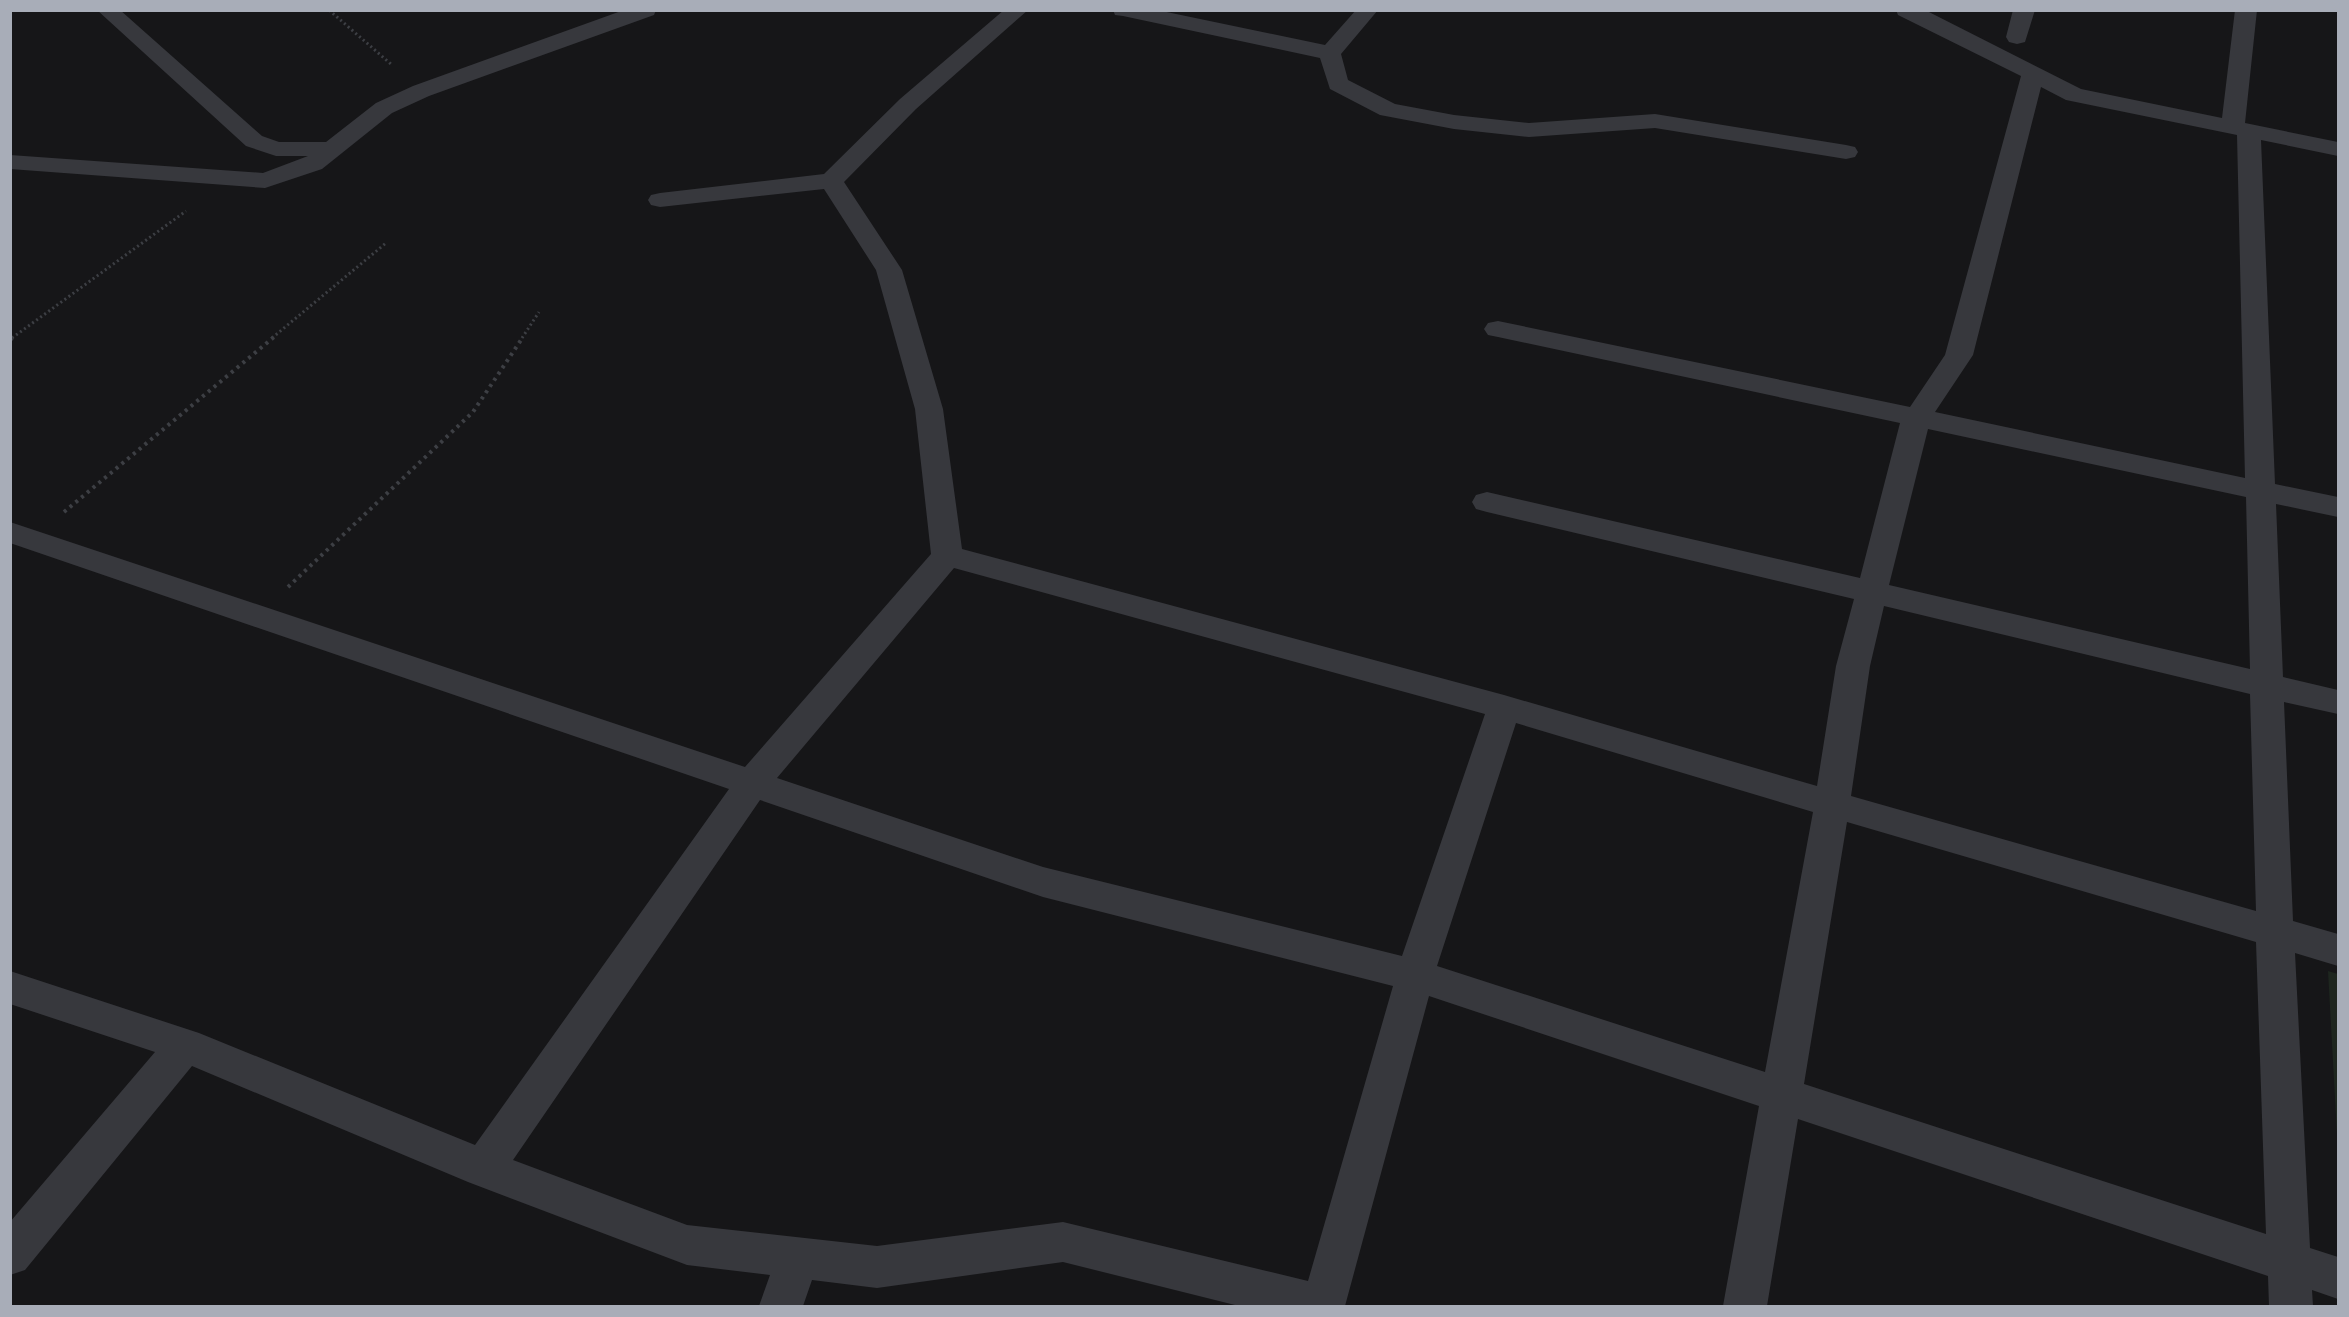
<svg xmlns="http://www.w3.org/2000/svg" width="2349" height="1317" viewBox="0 0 2349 1317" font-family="Signika,sans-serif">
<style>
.green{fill:#1e261f}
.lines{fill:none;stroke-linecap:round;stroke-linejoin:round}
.path-far1{stroke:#3d3f44;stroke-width:3;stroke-dasharray:2 3;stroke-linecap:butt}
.path{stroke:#3d3f44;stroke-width:4;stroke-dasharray:3 4.5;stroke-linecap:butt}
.minor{fill:#37383d;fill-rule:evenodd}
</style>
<rect width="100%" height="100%" fill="#161618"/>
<path class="green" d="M2328,971L2338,974V1153Z"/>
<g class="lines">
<path class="path-far1" d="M329,10L392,65
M12,338L186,211
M272,338L386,243
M522,338L539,312"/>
<path class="path" d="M10,340L14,337
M64,512L274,337
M288,587L473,412L523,337"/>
<path class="minor" d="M97,10H120L262,136L279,142H326L376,103L413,86L624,10H656L654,15L429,96L392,113L322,169L265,188L10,169V155L263,173L308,156H276L246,146Z
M1004,10H1028L916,109L844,182L902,270L943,409L962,549L1504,695L1817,786L1836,666L1854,599L1487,512L1476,509L1472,502L1476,495L1487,492L1860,578L1900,423L1498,337L1488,335L1484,329L1488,323L1498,321L1910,407L1945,355L2021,76L1898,15L1896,10H1925L2081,89L2222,118L2235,10H2257L2245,123L2338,142V156L2261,140L2275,484L2338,497V517L2276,504L2283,677L2338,690V714L2284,702L2293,921L2338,934V966L2295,953L2310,1248L2338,1257V1299L2312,1290L2313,1306H2269L2268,1276L1798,1119L1767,1306H1723L1759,1106L1429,996L1345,1306H1239L1063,1262L877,1288L812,1280L803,1306H759L770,1275L687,1265L468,1182L192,1066L25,1270L10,1275V1222L155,1052L10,1004V971L199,1033L475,1145L729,789L10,543V522L745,767L931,554L915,409L876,270L824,189L660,207L651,205L648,200L651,195L660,193L824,174L900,99ZM2041,87L2066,100L2237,135L2245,478L1935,412L1973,355ZM1928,429L2246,497L2250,669L1889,585ZM954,568L1485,714L1402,956L1043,867L777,778ZM1884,606L2250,694L2256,911L1851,796L1870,666ZM1516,723L1813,812L1765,1072L1437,966ZM760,800L1043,897L1393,986L1308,1281L1063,1222L877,1246L687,1225L513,1160ZM1847,822L2256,942L2266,1234L1804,1084Z
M1113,10H1157L1325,45L1356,10H1378L1341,54L1348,80L1395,104L1454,115L1529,123L1655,114L1846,145L1855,147L1858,152L1855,157L1846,159L1655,128L1529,137L1454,129L1380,115L1330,89L1320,58L1123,16L1115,15Z
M2013,10H2035L2025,42L2017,44L2009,42L2006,37Z"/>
</g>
<rect width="2349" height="1317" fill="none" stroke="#a8adb8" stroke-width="24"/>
</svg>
